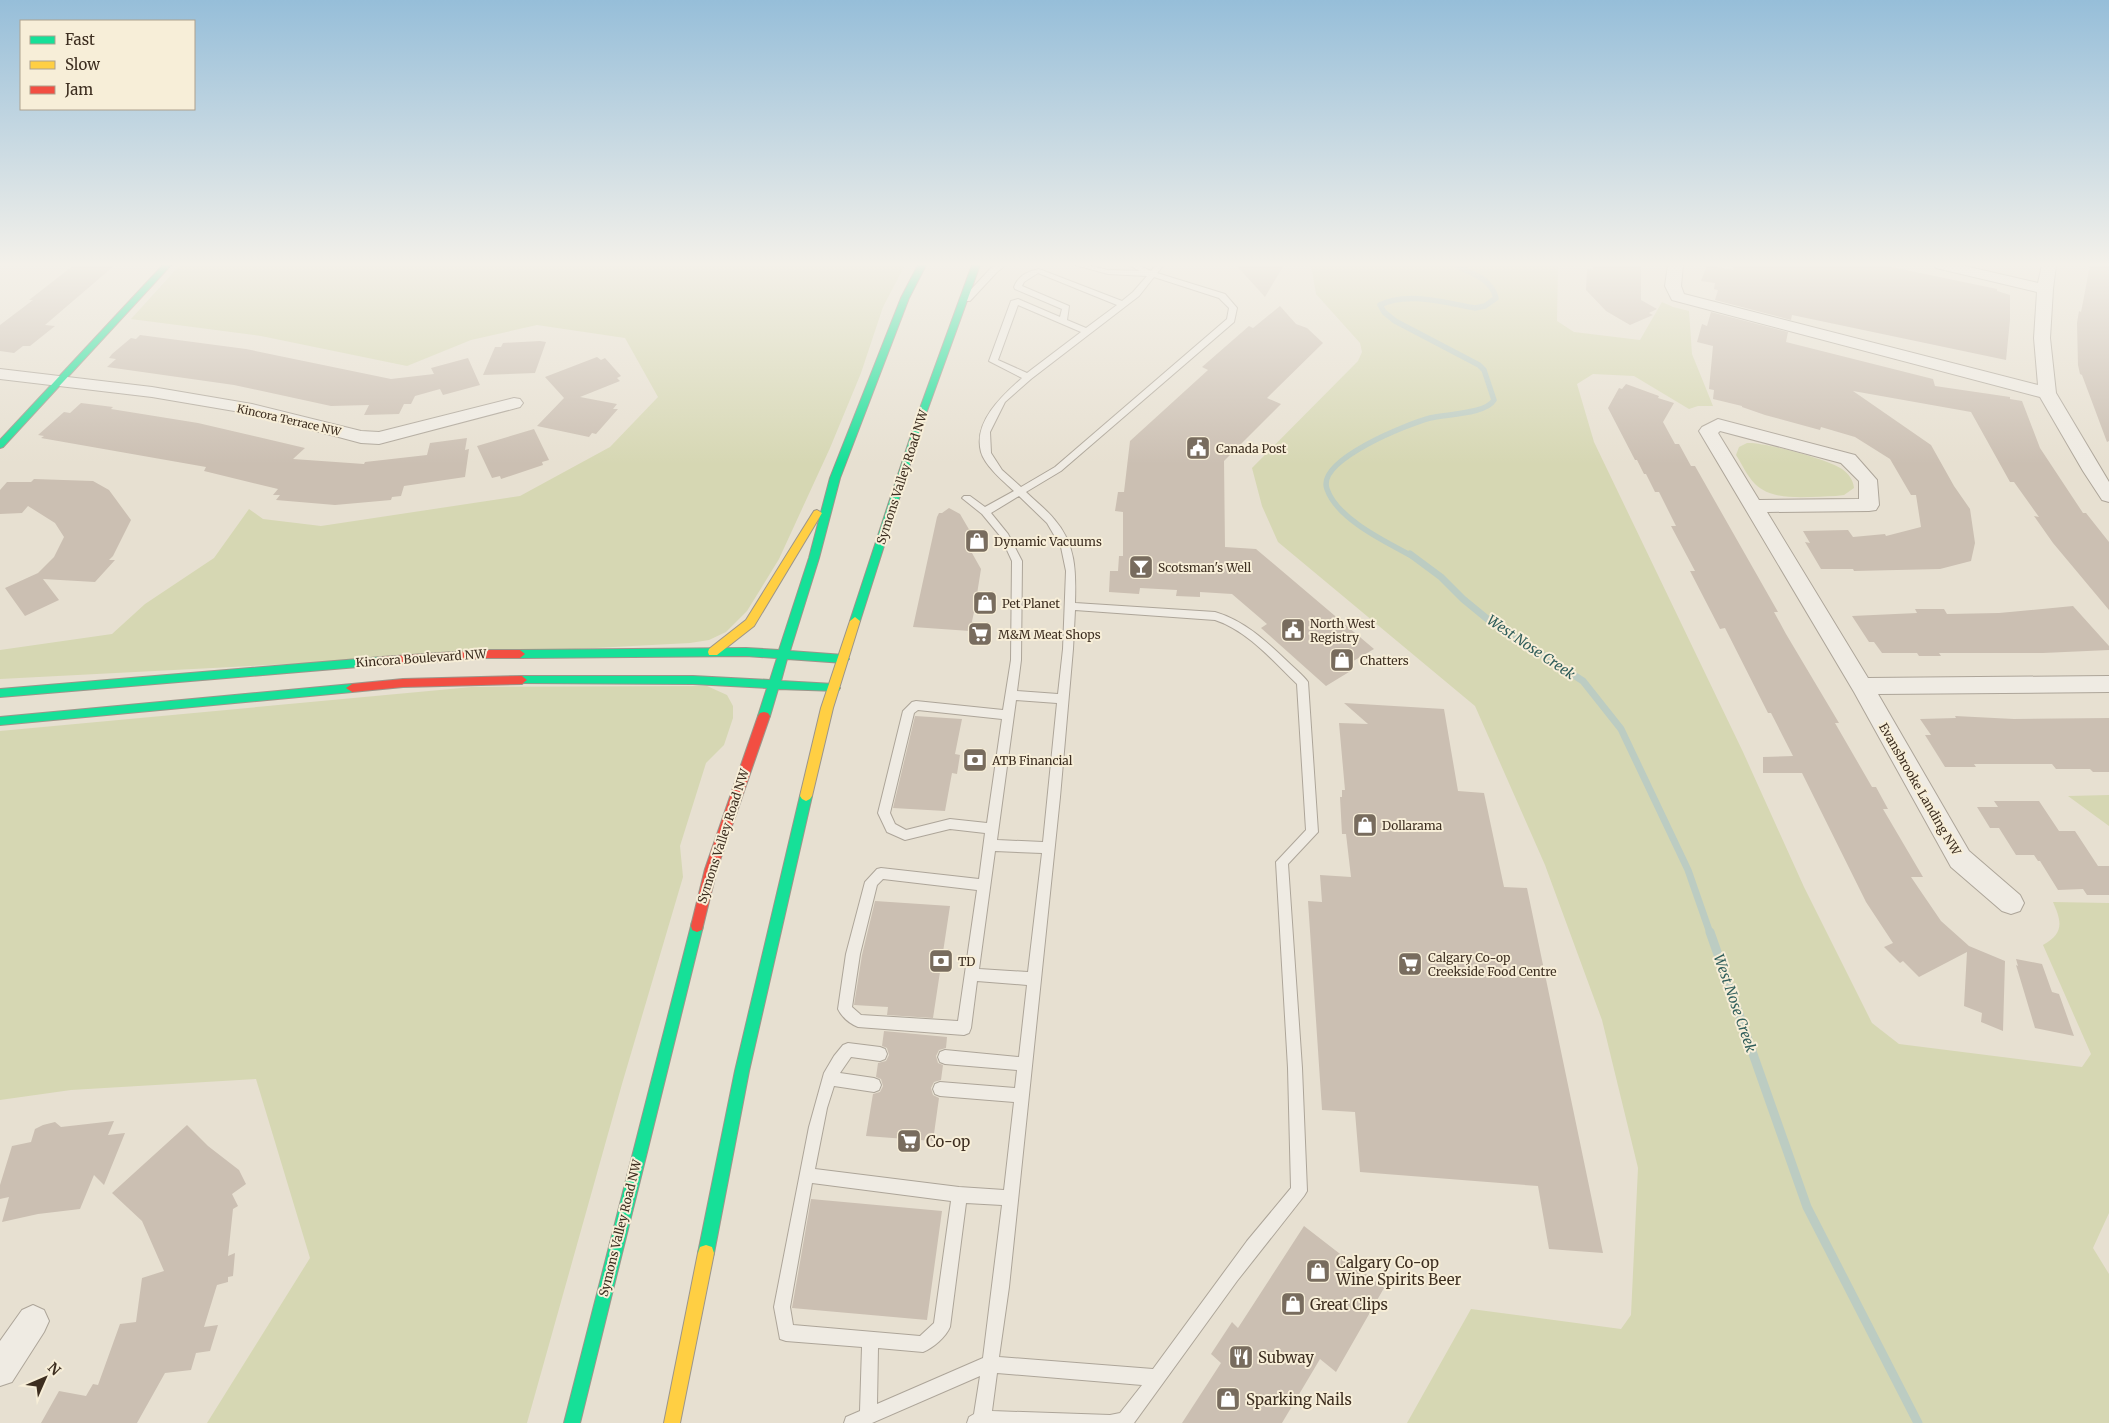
<svg xmlns="http://www.w3.org/2000/svg" width="2109" height="1423" viewBox="0 0 2109 1423" font-family="Merriweather,serif">
<style>
.green{fill:#d6d7b3}
.lines{fill:none;stroke-linecap:round;stroke-linejoin:round}
.stream-far2{stroke:#bcccc2;stroke-width:5.5}
.stream-far1{stroke:#bcccc2;stroke-width:7}
.stream{stroke:#bcccc2;stroke-width:9}
.building{fill:#cbbfb2}
.lane-casing{stroke:#ada599;stroke-width:2}
.street-casing{stroke:#ada599;stroke-width:2}
.fast-casing{stroke:#9c958a;stroke-width:2}
.slow-casing{stroke:#9c958a;stroke-width:2}
.jam-casing{stroke:#9c958a;stroke-width:2}
.lane{fill:#efebe3;fill-rule:evenodd}
.street{fill:#efebe3;fill-rule:evenodd}
.fast{fill:#16e098;fill-rule:evenodd}
.slow{fill:#ffcf43;fill-rule:evenodd}
.jam{fill:#f24e42;fill-rule:evenodd}
.labels{text-anchor:middle;dominant-baseline:central;stroke-width:4;stroke-linejoin:round;paint-order:stroke}
.far-street-label{font-size:11px;fill:#3d2e20;stroke:#f7eed8}
.poi-label{font-size:12px;fill:#3d2e20;stroke:#f7eed8;text-anchor:start}
.street-label{font-size:12px;fill:#3d2e20;stroke:#f7eed8}
.water-label{font-size:14px;font-style:italic;fill:#2f5d5a;stroke:#f7eed8}
.near-poi-label{font-size:15px;fill:#3d2e20;stroke:#f7eed8;text-anchor:start}
</style>
<rect width="100%" height="100%" fill="#e7e0d1"/>
<path class="green" d="M180,265H905L883,307L861,373L830,448L779,559L747,611L726,632L709,640L690,643L0,679V650L112,634L145,604L214,558L249,509L263,519L321,526L520,496L610,447L658,397L625,338L537,325L471,340L407,366L261,336L131,319Z
M1311,265H1558L1557,321L1574,332L1640,340L1662,302L1673,307L1689,311L1692,354L1713,406H1698L1689,409L1634,376L1593,374L1577,384L1594,442L1743,752L1804,887L1872,1023L1899,1044L2082,1067L2091,1054L2043,945C2064,933 2062,922 2053,902L2109,903V1213L2093,1248L2109,1274V1423H1407L1471,1309L1621,1329L1631,1315L1638,1168L1602,1020L1545,865L1475,706L1278,542L1262,506L1252,468L1358,361L1362,352L1360,343L1316,294Z
M1747,443C1764,442 1827,459 1842,469C1849,474 1853,480 1854,488L1844,495L1836,496C1812,496 1774,503 1755,484C1747,476 1742,464 1736,455L1739,447Z
M707,686L727,695L733,706V718L724,745L706,763L680,846L683,877L622,1084L527,1423H207L310,1258L256,1079L71,1090L0,1100V731L472,687Z
M2109,795V826L2068,796Z"/>
<g class="lines">
<path class="stream-far2" d="M1412,556C1386,542 1337,519 1327,489C1316,460 1408,424 1430,418C1446,414 1486,414 1494,400L1484,370L1479,365L1395,321L1384,312L1380,305C1408,291 1446,303 1475,308L1485,306L1496,298C1491,278 1472,274 1456,265"/>
<path class="stream-far1" d="M1410,554L1441,577L1463,599L1491,622L1583,681L1621,729L1688,870L1710,933"/>
<path class="stream" d="M1710,932L1807,1207L1918,1423"/>
</g>
<path class="building" d="M74,265H115L45,325L55,326L30,346H23L14,353L0,351V325L33,300H29Z
M1236,265H1284L1265,297Z
M1593,265L1641,266V300L1657,309L1649,313L1653,315L1630,325L1606,311L1586,290L1587,269L1593,270Z
M1707,265L1733,270L1734,265H1882L1997,289V291L2010,295V320L2006,360L1792,315L1791,320L1715,300L1718,290L1714,289L1715,283L1701,281Z
M2090,265H2109V441L2107,442L2082,375L2080,374L2078,365L2077,323L2079,311L2081,312L2083,302Z
M1280,306L1296,324L1307,328L1323,343L1267,398L1281,404L1224,461L1225,547L1256,549L1374,649L1343,667L1349,672L1326,686L1261,628L1267,624L1232,594L1200,592V597L1176,596L1177,590L1140,588L1139,594L1109,592L1110,571H1118L1119,556H1123V512L1115,511L1118,492H1124L1130,441L1208,370L1202,367L1249,326L1253,328Z
M1711,312L1788,332L1786,342L1933,379L1935,386L2010,397V399L2022,401L2040,448L2083,513H2086L2109,542V610L2053,543L2034,516L2039,517L2014,482H2010L1971,412L1853,391L1931,445L1954,486L1970,509L1975,543L1971,561L1940,569L1854,571L1853,569H1821L1805,542L1810,543L1803,531L1848,530L1853,537L1885,534L1886,536L1921,527L1916,495H1911L1890,459L1855,437L1821,427L1820,430L1765,415L1742,407V406L1713,399L1714,390L1709,389L1713,346L1697,342L1702,324L1707,326Z
M140,335L246,349L391,379L434,374L431,368L468,358L480,385L443,395L440,389L415,396L411,404H404L399,414L364,415L369,405L331,406L234,385L107,367L116,359L109,358L112,354L131,338L136,339Z
M540,341L546,342L535,373L483,375L495,347H501L503,343Z
M597,357L601,360L605,358L621,376L617,378L620,381L580,397L617,404L613,409H618L596,434L592,433L589,437L537,426L564,398L545,377Z
M1626,384L1659,396L1658,398L1674,403L1663,422L1675,444H1679L1691,466H1695L1778,612H1774L1786,634L1839,723H1835L1872,787H1876L1888,809H1883L1923,877H1911L1941,921L1969,946L2005,961L2003,1031L1981,1022L1982,1013L1964,1006L1967,952L1919,977L1903,961L1900,963L1884,947L1893,943L1866,902L1802,773H1763V757L1793,756L1771,713H1768L1725,628L1720,629L1690,571H1695L1671,526H1676L1659,492H1655L1646,474H1644L1637,460H1635L1608,408L1619,388L1622,389Z
M81,403L113,407L111,409L198,423L305,448L293,459L364,464L365,462L427,455L430,443L467,438L465,450L469,449L465,477L404,486L401,496L392,497L391,500L335,505L276,500L280,495H273L278,489L204,471L206,467L41,438L44,436L38,435L64,412L70,413Z
M534,429L549,460L542,462L543,465L501,479L500,476L492,478L477,446Z
M34,479L93,481L109,490L131,520L113,556L109,560H115L95,582L43,579L59,600L25,616L5,588L38,573L54,557L64,537L55,523L28,506L22,513L0,514V490L7,482H31Z
M949,508L960,514L981,550L972,553L981,569L977,594L986,595L983,612H974L970,631L913,627L937,517L939,513H942Z
M2073,606L2109,646V650L2043,653H1939L1941,656H1919L1917,653H1882L1874,642H1869L1852,616L1917,613L1915,609H1944L1947,614L1999,613Z
M1344,703L1444,709L1458,791L1484,793L1504,887L1527,888L1603,1253L1549,1249L1538,1186L1360,1172L1355,1112L1322,1110L1308,901L1322,902L1320,875L1351,877L1346,834H1342L1340,797H1342V790H1345L1339,723L1368,724Z
M915,716L962,719L955,754L960,755L957,774L952,773L945,811L893,808Z
M1955,716L2014,719L2109,718V772H2093L2090,769H2056L2052,764H1974L1976,767H1945L1925,735H1931L1920,719L1956,718Z
M1994,801H2039L2059,831H2075L2098,866H2109V895H2087L2083,889L2058,890L2040,861H2038L2034,855H2016L1999,828H1990L1977,807H1998Z
M875,901L950,906L933,1018L887,1015L888,1007L854,1005L862,955Z
M2016,959L2042,964L2052,992L2059,994L2074,1036L2035,1028L2016,965L2018,966Z
M884,1031L947,1037L946,1048L939,1050L936,1056L938,1063L943,1065L941,1080L934,1082L931,1088L933,1095L939,1098L933,1141L866,1136L873,1094L880,1092L883,1086L881,1079L876,1077L878,1063L886,1061L889,1055L887,1048L882,1046Z
M114,1121L108,1135L125,1133L104,1185L94,1175L80,1209L38,1214L2,1222L9,1197L0,1199V1185L12,1146L31,1142L35,1129L43,1125L55,1122L61,1127Z
M187,1125L208,1146L239,1170L246,1184L232,1194L238,1206L233,1209L228,1256L235,1253L233,1276L228,1277V1282L217,1285L204,1327L218,1325L210,1351L196,1353L191,1370L165,1373L137,1423H41L59,1391L86,1396L93,1384L98,1385L120,1324L136,1322L142,1278L164,1271L142,1221L112,1193Z
M811,1199L942,1211L927,1320L792,1308Z
M1304,1226L1384,1288L1336,1372L1320,1359L1282,1423H1182L1221,1363L1211,1354L1232,1322L1238,1328Z"/>
<g class="lines">
<defs>
<path id="lane" d="M997,265H1006L997,272L970,301H964V297L991,268Z
M1075,265H1087L1108,270L1140,271L1128,265H1138L1151,271L1156,265H1164L1157,273L1225,294L1237,308L1234,322L1061,471L1026,492C1035,501 1046,509 1054,519C1076,544 1076,571 1075,603L1215,612C1245,621 1266,641 1288,662C1295,669 1303,675 1308,682L1318,832L1288,864L1302,1068L1307,1191L1304,1196L1237,1281L1134,1423H967L969,1417L974,1414L980,1376L872,1423H844L846,1417L860,1411L862,1347L786,1341L780,1339L774,1307L809,1127L824,1073L834,1056L843,1045L848,1043L880,1047L885,1049L887,1054L885,1059L880,1061L851,1057L840,1073L874,1078L879,1080L881,1085L879,1090L874,1092L834,1086L827,1108L815,1169L959,1187L1004,1190L1014,1102L940,1096L935,1094L933,1089L935,1084L940,1082L1015,1088L1017,1070L945,1064L940,1062L938,1057L940,1052L945,1050L1019,1057L1027,985L977,981L971,1028L969,1033L964,1035L858,1027C850,1024 842,1017 838,1009L846,954L865,882L877,869L881,868L979,879L985,833L950,829L905,840L887,832L878,813L903,711L912,702L916,701L1003,710L1011,660L1012,561L1001,537L982,514L962,498L964,496H970L985,507L1014,491C1004,482 985,466 981,452C973,422 1002,396 1022,378L989,361L1011,301L1018,299L1060,317L1062,309L1015,289L1014,287C1018,276 1028,271 1039,269L1122,301L1133,292L1147,276L1108,274ZM1038,273L1117,305L1086,328L1067,320L1069,306L1022,286L1024,282ZM1154,277L1219,298L1229,308L1227,319L1055,467L1021,487L1002,470L991,453L990,432L1005,402L1031,379L1139,296ZM1018,305L1081,332L1027,373L998,360ZM1019,496L1047,523L1061,547L1066,571L1063,649L1058,694L1017,691L1021,660L1022,561L1008,534L991,513ZM1075,610L1215,620C1248,631 1272,660 1297,684L1306,830L1276,862L1288,1068L1291,1188L1247,1241L1153,1369L999,1357L1009,1287L1060,797L1073,649ZM1016,700L1057,703L1043,842L997,840ZM918,710L1002,719L987,823L950,819L906,830L895,824L890,813L914,713ZM995,851L1042,853L1028,972L979,969ZM883,879L977,890L958,1021L861,1015L852,1007L860,954L877,885ZM812,1183L951,1201L934,1323L920,1336L793,1325L790,1307ZM966,1203L1002,1205L983,1358L877,1404L878,1348L923,1352C933,1348 946,1337 950,1327ZM997,1373L1142,1385L1120,1413L1110,1415L992,1411Z"/>
<path id="street" d="M1668,265H1683L1681,286L1684,294L2038,385L2034,338L2037,292L1936,268L1933,265H1960L2038,283L2042,265H2056L2053,289L2050,338L2056,393L2109,482V502L2102,500L2083,471L2040,397L1672,300L1665,286Z
M0,369L152,387L252,404L361,431L379,432L514,398L520,399L523,403L520,407L379,444L361,443L252,414L152,397L0,379Z
M1718,419L1855,455L1877,480L1879,505L1876,510L1869,511L1767,512L1868,678L2109,676V692L1878,694L1969,851L2020,895L2024,903L2020,911L2011,914L2002,911L1951,867L1854,692L1699,431L1702,427ZM1720,431L1841,463L1859,481V499L1759,500L1718,433Z
M33,1305L44,1310L49,1321L44,1332L12,1382L0,1386V1341L22,1310Z"/>
<path id="fast" d="M163,265H171L3,447L0,448V440Z
M918,265H926L909,298L840,478L819,558L790,651L844,655L849,659L844,663L787,659L781,681L834,684L840,688L838,691L778,689L770,716L768,719H760L758,716L767,688L693,684L518,683L517,680L518,677L522,676H693L770,680L777,658L746,656L520,658L515,654L520,650L746,648L779,650L809,558L830,478L901,298Z
M972,265H980L927,411L860,621L855,625L851,624L850,621L919,411Z
M382,657L387,661L382,665L0,697V689Z
M352,684L358,688L352,692L0,725V717Z
M806,791L810,793L812,796L749,1071L714,1253L712,1259L706,1261L700,1259L698,1253L735,1071L800,796L802,793Z
M697,920L702,922L703,926L580,1423H564L691,926L692,922Z"/>
<path id="slow" d="M817,510L822,513L754,626L717,655H709L708,652L709,649L746,620L814,511Z
M855,617L860,621L833,708L812,796L810,799L806,801L802,799L800,796L821,708L850,621Z
M706,1245L712,1247L714,1253L680,1423H664L698,1253L700,1247Z"/>
<path id="jam" d="M484,650H520L525,654L520,658H484L382,665L377,661L382,657Z
M522,676L527,680L522,684L403,687L352,692L346,688L352,684L403,679Z
M764,712L768,713L770,716L717,869L703,926L702,930L697,932L692,930L691,926L705,869L758,716L760,713Z"/>
</defs>
<use href="#lane" class="lane-casing"/>
<use href="#street" class="street-casing"/>
<use href="#fast" class="fast-casing"/>
<use href="#slow" class="slow-casing"/>
<use href="#jam" class="jam-casing"/>
<use href="#lane" class="lane"/>
<use href="#street" class="street"/>
<use href="#fast" class="fast"/>
<use href="#slow" class="slow"/>
<use href="#jam" class="jam"/>
</g>
<linearGradient id="sky" x2="0" y2="1"><stop stop-color="#96bed9"/><stop offset="0.57" stop-color="#f4f1ea"/><stop offset="1" stop-color="#f4f1ea" stop-opacity="0"/></linearGradient>
<rect width="2109" height="464" fill="url(#sky)"/>
<defs>
<symbol id="civic-square" viewBox="-11 -11 22 22"><rect x="-9" y="-9" width="18" height="18" rx="4" fill="#786c5e" stroke="#f7eed8"/><path d="M-.6-6.5H3V-4.5H.6V-3L4-1V1h2V6H-6V1h2V-1L-.6-3ZM-1.2 2.5V6h2.4V2.5Z" fill="#fff"/></symbol>
<symbol id="shop-square" viewBox="-11 -11 22 22"><rect x="-9" y="-9" width="18" height="18" rx="4" fill="#786c5e" stroke="#f7eed8"/><path d="M-5-2.5h2.3a2.7 3.5 0 0 1 5.4 0H5L5.5 6h-11ZM-1.5-2.5h3a1.5 2.3 0 0 0-3 0Z" fill="#fff"/></symbol>
<symbol id="bar-square" viewBox="-11 -11 22 22"><rect x="-9" y="-9" width="18" height="18" rx="4" fill="#786c5e" stroke="#f7eed8"/><path d="M-6-5H6L.8 .8V4.5H3.5V6h-7V4.5H-.8V.8Z" fill="#fff"/></symbol>
<symbol id="supermarket-square" viewBox="-11 -11 22 22"><rect x="-9" y="-9" width="18" height="18" rx="4" fill="#786c5e" stroke="#f7eed8"/><path d="M-6-5.5h2.5l.6 2H6L4.5 2H-2.5L-4.4-4H-6ZM-1.5 3.2a1.3 1.3 0 1 0 .1 0ZM3 3.2a1.3 1.3 0 1 0 .1 0Z" fill="#fff"/></symbol>
<symbol id="bank-square" viewBox="-11 -11 22 22"><rect x="-9" y="-9" width="18" height="18" rx="4" fill="#786c5e" stroke="#f7eed8"/><path d="M-6-4H6V4H-6ZM0-2.3a2.3 2.3 0 1 0 0 4.6a2.3 2.3 0 1 0 0-4.6Z" fill="#fff"/></symbol>
<symbol id="restaurant-square" viewBox="-11 -11 22 22"><rect x="-9" y="-9" width="18" height="18" rx="4" fill="#786c5e" stroke="#f7eed8"/><path d="M-5-6h1v4h1v-4h1v4h1v-4h1v5L-1.5 .5V6h-2V.5L-5-1ZM5-6V6H3V1.5H1.5Q1.5-4 5-6Z" fill="#fff"/></symbol>
</defs>
<g fill-rule="evenodd">
<use href="#civic-square" x="1184" y="434" width="28" height="28"/>
<use href="#shop-square" x="963" y="527" width="28" height="28"/>
<use href="#bar-square" x="1127" y="553" width="28" height="28"/>
<use href="#shop-square" x="971" y="589" width="28" height="28"/>
<use href="#civic-square" x="1279" y="616" width="28" height="28"/>
<use href="#supermarket-square" x="966" y="620" width="28" height="28"/>
<use href="#shop-square" x="1328" y="646" width="28" height="28"/>
<use href="#bank-square" x="961" y="746" width="28" height="28"/>
<use href="#shop-square" x="1351" y="811" width="28" height="28"/>
<use href="#bank-square" x="927" y="947" width="28" height="28"/>
<use href="#supermarket-square" x="1396" y="950" width="28" height="28"/>
<use href="#supermarket-square" x="895" y="1127" width="28" height="28"/>
<use href="#shop-square" x="1304" y="1257" width="28" height="28"/>
<use href="#shop-square" x="1279" y="1290" width="28" height="28"/>
<use href="#restaurant-square" x="1227" y="1343" width="28" height="28"/>
<use href="#shop-square" x="1214" y="1385" width="28" height="28"/>
</g>
<g class="labels">
<g class="far-street-label">
<text transform="translate(289 420) rotate(13)">Kincora Terrace NW</text>
</g>
<g class="poi-label">
<text x="1216" y="448">Canada Post</text>
<text x="994" y="541">Dynamic Vacuums</text>
<text x="1158" y="567">Scotsman's Well</text>
<text x="1002" y="603">Pet Planet</text>
<text x="1310" y="623">North West<tspan x="1310" dy="14">Registry</tspan></text>
<text x="998" y="634">M&amp;M Meat Shops</text>
<text x="1360" y="660">Chatters</text>
<text x="992" y="760">ATB Financial</text>
<text x="1382" y="825">Dollarama</text>
<text x="1428" y="957">Calgary Co-op<tspan x="1428" dy="14">Creekside Food Centre</tspan></text>
<text x="958" y="961">TD</text>
</g>
<g class="street-label">
<text transform="translate(902 477) rotate(-72)">Symons Valley Road NW</text>
<text transform="translate(421 658) rotate(-4)">Kincora Boulevard NW</text>
<text transform="translate(1920 789) rotate(60)">Evansbrooke Landing NW</text>
<text transform="translate(723 836) rotate(-72)">Symons Valley Road NW</text>
<text transform="translate(620 1228) rotate(-76)">Symons Valley Road NW</text>
</g>
<g class="water-label">
<text transform="translate(1531 647) rotate(34)">West Nose Creek</text>
<text transform="translate(1735 1003) rotate(71)">West Nose Creek</text>
</g>
<g class="near-poi-label">
<text x="926" y="1141">Co-op</text>
<text x="1336" y="1262">Calgary Co-op<tspan x="1336" dy="17">Wine Spirits Beer</tspan></text>
<text x="1310" y="1304">Great Clips</text>
<text x="1258" y="1357">Subway</text>
<text x="1246" y="1399">Sparking Nails</text>
</g>
</g>
<rect x="20" y="20" width="175" height="90" fill="#f7eed8" stroke="#ada18e"/>
<rect x="30" y="36" width="25" height="8" fill="#16e098" stroke="#ada18e"/>
<text x="65" y="45" font-size="15" fill="#3d2e20">Fast</text>
<rect x="30" y="61" width="25" height="8" fill="#ffcf43" stroke="#ada18e"/>
<text x="65" y="70" font-size="15" fill="#3d2e20">Slow</text>
<rect x="30" y="86" width="25" height="8" fill="#f24e42" stroke="#ada18e"/>
<text x="65" y="95" font-size="15" fill="#3d2e20">Jam</text>
<g transform="translate(45 1378) rotate(45)" stroke="#f7eed8" stroke-width="4" paint-order="stroke">
<path d="M0-4L9 19L0 12L-9 19Z" fill="#3d2e20"/>
<text y="-8" font-size="14" font-weight="bold" text-anchor="middle" fill="#3d2e20">N</text>
</g>
</svg>
